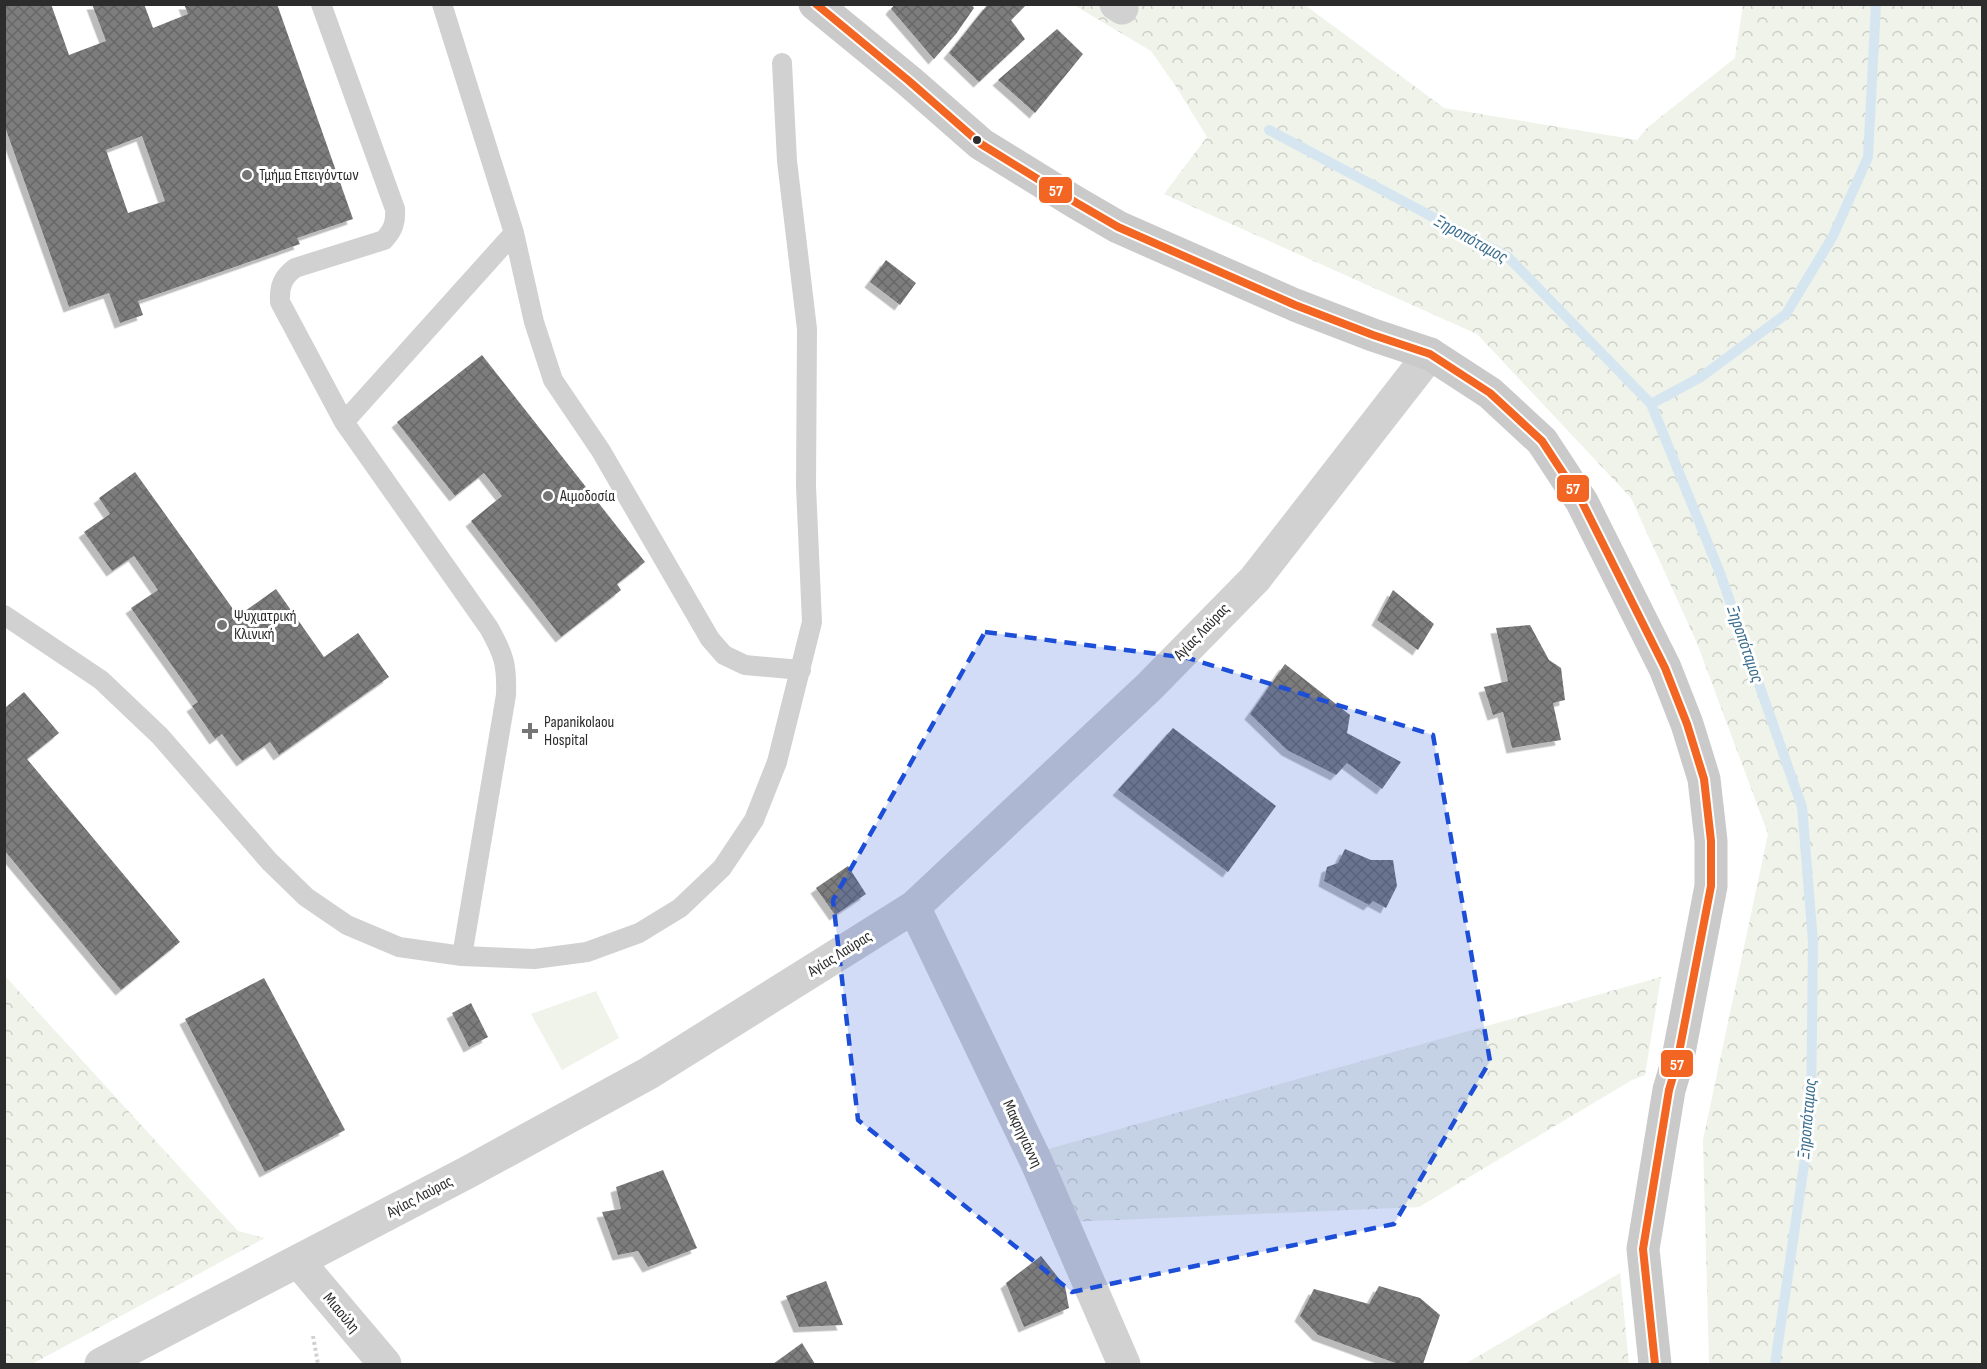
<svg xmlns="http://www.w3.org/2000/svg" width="1987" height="1369" viewBox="0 0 1987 1369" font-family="'Sofia Sans Condensed',sans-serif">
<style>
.forest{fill:url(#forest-crowns)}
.garden{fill:#eff3ea}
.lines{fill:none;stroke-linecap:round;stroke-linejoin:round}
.stream{stroke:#d6e6f1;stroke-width:10}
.building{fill:url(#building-cross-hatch);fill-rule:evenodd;filter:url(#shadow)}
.path{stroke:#d1d1d1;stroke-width:4;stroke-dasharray:3 3;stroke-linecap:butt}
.lane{stroke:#d1d1d1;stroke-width:20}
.street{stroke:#d1d1d1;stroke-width:33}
.secondary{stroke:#cacaca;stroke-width:33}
.bus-1-casing{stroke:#fff;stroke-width:12}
.bus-1{stroke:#f26522;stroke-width:8}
.marked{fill:#1d4ed8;fill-opacity:0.2;stroke:#1d4ed8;stroke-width:4.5;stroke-dasharray:12 8;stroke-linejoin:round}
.bus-dot{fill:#2c2c2c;stroke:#fff;stroke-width:2}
.poi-dot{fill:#767676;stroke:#fff;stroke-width:2}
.labels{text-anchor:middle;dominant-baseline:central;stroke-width:6;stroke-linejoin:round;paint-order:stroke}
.poi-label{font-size:16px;fill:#2c2c2c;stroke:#fff;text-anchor:start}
.street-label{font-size:16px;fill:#2c2c2c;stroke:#fff}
.water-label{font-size:18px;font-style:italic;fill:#396d8e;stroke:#fff}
.line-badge{stroke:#fff;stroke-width:2}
.badge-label{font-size:16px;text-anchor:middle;font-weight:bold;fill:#fff}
</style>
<defs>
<pattern id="forest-crowns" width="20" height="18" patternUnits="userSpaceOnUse" patternTransform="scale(1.5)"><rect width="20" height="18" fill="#eff3ea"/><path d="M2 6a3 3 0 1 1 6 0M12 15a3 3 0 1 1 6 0" fill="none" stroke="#cdd0c9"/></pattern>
<pattern id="building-cross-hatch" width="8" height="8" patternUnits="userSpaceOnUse" patternTransform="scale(1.5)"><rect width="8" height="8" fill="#7d7d7d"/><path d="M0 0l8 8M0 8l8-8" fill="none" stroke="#676767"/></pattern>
<filter id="shadow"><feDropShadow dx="-5.5" dy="5.5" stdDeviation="0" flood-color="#0004"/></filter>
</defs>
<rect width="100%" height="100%" fill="#fff"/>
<path class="forest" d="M1074,5H1305L1444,108L1637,140L1648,127L1735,58L1743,5H1982V1364H1709L1703,1140L1768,834L1697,643L1631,498L1477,334L1164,194L1207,137L1177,88L1151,51Z
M5,976L238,1231L265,1238L32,1364H5Z
M1661,977L1645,1075L1632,1080L1419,1207L1070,1222L1041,1151Z
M1620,1273L1629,1364H1465Z"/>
<path class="garden" d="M596,991L619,1038L562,1070L531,1014Z"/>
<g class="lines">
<path class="stream" d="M1269,130L1508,257L1651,404L1720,573L1802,807L1813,942L1811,1117L1775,1364
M1651,404L1701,377L1786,314L1833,236L1868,157L1876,4"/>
</g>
<path class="building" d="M4,4H51L69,55L106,41L92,4H144L153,28L188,14L184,4H277L353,219L297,238L300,244L138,301L143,315L120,323L109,293L69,307L4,124ZM142,136L165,201L128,213L106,150Z
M895,4H971L974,8L956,34L934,59L891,9Z
M988,4H1027L1011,20L1025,39L979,82L949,53Z
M1057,29L1083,54L1035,113L998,80Z
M886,260L916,283L900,305L870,282Z
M482,355L645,562L617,584L621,590L561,637L471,521L502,496L484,473L455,496L397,422Z
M135,472L238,616L276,589L324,657L358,633L389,677L279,755L270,742L242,761L222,734L215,739L192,706L198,702L131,608L158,590L134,556L112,571L84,532L110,514L99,498Z
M1393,590L1434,624L1418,650L1377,620Z
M1530,625L1549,660L1561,668L1565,700L1553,703L1561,740L1512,748L1503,712L1493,715L1484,687L1508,681L1496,628Z
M1285,664L1350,715L1347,733L1401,762L1382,789L1347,763L1336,775L1287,750L1250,714Z
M24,692L59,733L27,759L180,942L121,990L4,850V705L6,707Z
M1173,728L1276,806L1228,872L1118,790Z
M1345,849L1371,860H1393L1397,886L1386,908L1373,901L1369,905L1324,881L1327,867L1338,863Z
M848,866L866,894L835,915L816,888Z
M264,978L345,1130L265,1172L185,1019Z
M471,1003L488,1037L469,1047L452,1013Z
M663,1170L697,1248L648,1267L638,1251L618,1255L602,1212L621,1209L616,1187Z
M1041,1256L1065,1286L1069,1308L1024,1327L1006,1283Z
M826,1281L843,1325L799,1327L786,1296Z
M1379,1286L1420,1298L1440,1315L1423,1364H1398L1318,1335L1300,1316L1314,1289L1369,1304Z
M802,1343L815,1364H773Z"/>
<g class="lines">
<path class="path" d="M313,1336L318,1364"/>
<path class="lane" d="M514,233L534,322L553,380L601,451L710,639L724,655L745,665L801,670
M344,422L514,233L442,4
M4,615L101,680L160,736L269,861L306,897L347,925L399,947L462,956L506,695C507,664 504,655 489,628L344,422L280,302C279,286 283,277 295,268L384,240C393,230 396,223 395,209L321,4
M462,956L534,959L587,952L639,933L680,908L722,868L754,820L777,762L812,622L806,486L807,329L787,161L782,63"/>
<path class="street" d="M1116,4L1122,8
M914,907L1036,1161L1124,1364
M298,1261L385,1364
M101,1364L468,1172L649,1073L914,907L1149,687L1255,579L1430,354"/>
<path class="secondary" d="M815,4L909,81L981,144L1075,202L1118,227L1295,305L1373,335L1430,354L1490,393L1542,441L1582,502L1665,668L1687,724L1704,779L1711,841V886L1677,1063L1669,1090L1643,1249L1655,1364"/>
<defs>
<path id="bus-1" d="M816,4L909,81L981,144L1075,202L1118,227L1295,305L1373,335L1430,354L1490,393L1542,441L1582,502L1665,668L1687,724L1704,779L1711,841V886L1677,1063L1669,1090L1643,1249L1655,1364"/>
</defs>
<use href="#bus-1" class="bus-1-casing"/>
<use href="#bus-1" class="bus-1"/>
</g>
<path class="marked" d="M985,632L1188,658L1433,735L1490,1061L1394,1224L1072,1292L858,1120L833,900Z"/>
<circle class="bus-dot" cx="977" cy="140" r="5"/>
<g class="poi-dot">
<circle cx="247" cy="175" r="6"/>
<circle cx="548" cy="496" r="6"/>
<circle cx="222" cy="625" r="6"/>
<path d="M527 722h6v6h6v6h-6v6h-6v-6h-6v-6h6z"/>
</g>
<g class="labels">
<g class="poi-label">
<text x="259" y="175">Τμήμα Επειγόντων</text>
<text x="560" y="496">Αιμοδοσία</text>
<text x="234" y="616">Ψυχιατρική<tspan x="234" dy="18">Κλινική</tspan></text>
<text x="544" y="722">Papanikolaou<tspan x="544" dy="18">Hospital</tspan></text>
</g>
<g class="street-label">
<text transform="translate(1202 632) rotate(-46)">Αγίας Λαύρας</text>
<text transform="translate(840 954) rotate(-32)">Αγίας Λαύρας</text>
<text transform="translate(1022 1134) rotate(65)">Μακρηγιάννη</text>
<text transform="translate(420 1197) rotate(-28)">Αγίας Λαύρας</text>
<text transform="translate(341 1313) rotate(50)">Μιαούλη</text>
</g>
<g class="water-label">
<text transform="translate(1471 239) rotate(29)">Ξηροπόταμος</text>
<text transform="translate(1745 644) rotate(71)">Ξηροπόταμος</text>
<text transform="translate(1807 1119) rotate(-85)">Ξηροπόταμος</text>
</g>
</g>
<g class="line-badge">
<rect x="1038" y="176" width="35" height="28" rx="6" fill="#f26522"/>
<rect x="1556" y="474" width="34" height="29" rx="6" fill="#f26522"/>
<rect x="1660" y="1049" width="34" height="29" rx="6" fill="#f26522"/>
</g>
<g class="badge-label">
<text x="1056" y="196">57</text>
<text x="1573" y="494">57</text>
<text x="1677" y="1070">57</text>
</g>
<rect width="1987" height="1369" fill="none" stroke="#2c2c2c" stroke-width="12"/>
</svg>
